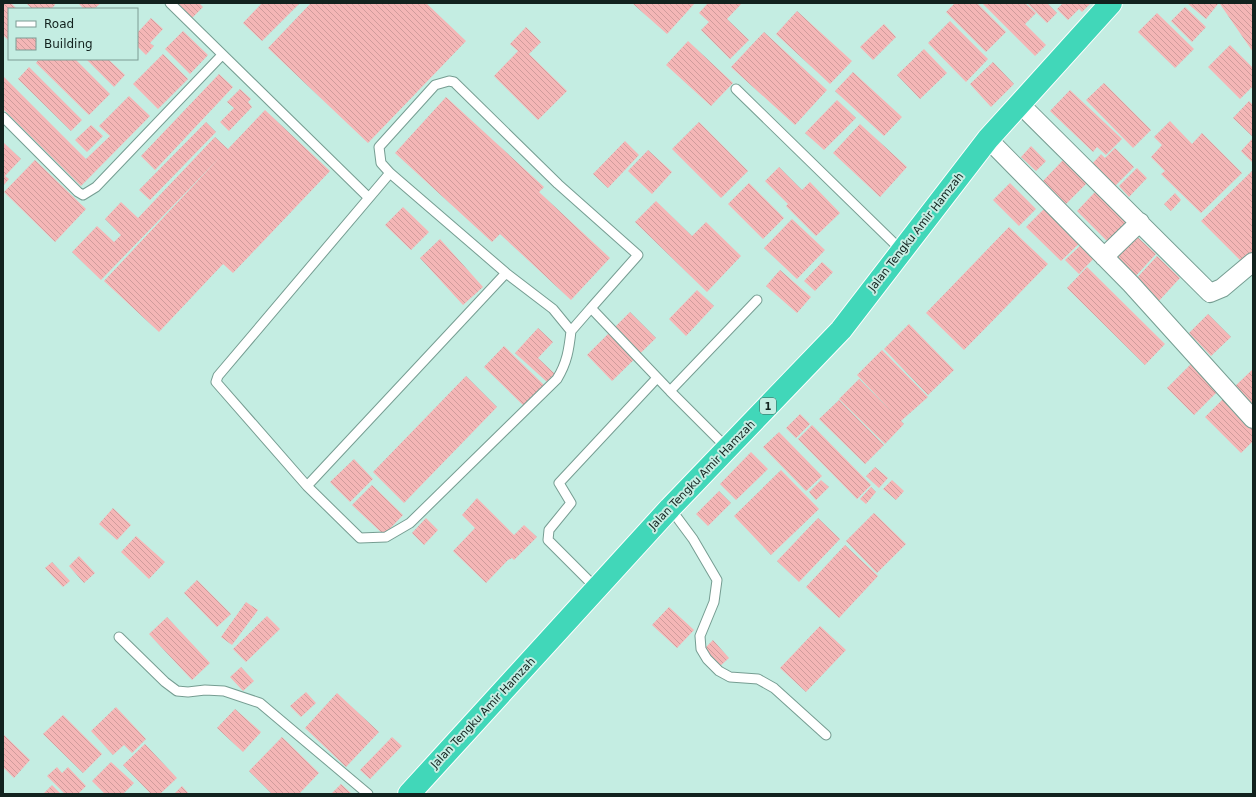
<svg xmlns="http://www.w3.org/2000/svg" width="1256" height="797" viewBox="0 0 1256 797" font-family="'DejaVu Sans',sans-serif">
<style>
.building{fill:url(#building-back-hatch)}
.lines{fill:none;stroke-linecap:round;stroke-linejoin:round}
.lane-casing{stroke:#769d92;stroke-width:11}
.street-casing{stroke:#769d92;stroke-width:20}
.highway-casing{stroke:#fff;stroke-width:24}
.lane{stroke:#fff;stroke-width:9}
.street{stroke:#fff;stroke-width:18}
.highway{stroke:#41d7b9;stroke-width:22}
.labels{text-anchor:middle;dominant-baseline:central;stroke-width:4;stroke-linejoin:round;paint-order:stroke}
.shield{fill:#c4ede2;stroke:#475f59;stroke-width:1}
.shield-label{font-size:10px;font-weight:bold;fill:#12221e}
.street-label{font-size:11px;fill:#12221e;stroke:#c4ede2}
</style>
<defs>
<pattern id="building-back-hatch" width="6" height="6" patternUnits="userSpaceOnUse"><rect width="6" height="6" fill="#f4b6b6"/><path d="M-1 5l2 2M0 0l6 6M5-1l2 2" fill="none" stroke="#d09c9c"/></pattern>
</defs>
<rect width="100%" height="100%" fill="#c4ede2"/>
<path class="building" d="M3,3H11L17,9H9V41L3,35Z
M26,3H54L55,5L51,9H32Z
M78,3H101L94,9H84Z
M176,3H199L203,7L192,18Z
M262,3H300L262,41L243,23Z
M311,3H426L466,41L368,143L268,48Z
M632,3H695L667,34Z
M708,3H742L727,19L749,40L730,59L701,30L709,22L699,13Z
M955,3H977L1006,32L986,52L946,12Z
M982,3H1025L1036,13L1025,24L1046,45L1035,56Z
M1027,3H1047L1057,13L1047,23Z
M1063,3H1091L1082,12L1079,9L1068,20L1057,9Z
M1187,3H1217L1218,4L1206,19Z
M1222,3H1253V52L1220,4Z
M1185,7L1206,27L1192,42L1171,21Z
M797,11L852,61L830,84L776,34Z
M1157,13L1194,49L1175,68L1138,32Z
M151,18L163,29L150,43L154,46L146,55L137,46V31L138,32Z
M950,21L988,59L966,82L928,43Z
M884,24L896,37L873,60L860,47Z
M526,27L541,42L529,54L567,91L538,120L494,76L518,51L510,44Z
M183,31L208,55L190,74L165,49Z
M764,32L827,90L795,125L731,67Z
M688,41L733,83L711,106L666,65Z
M1230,45L1253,68V86L1240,99L1208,67Z
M924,49L947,73L920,99L897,75Z
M163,54L188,79L158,109L133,84Z
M39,59H75L110,94L89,115L36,63Z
M86,59H108L125,75L114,87Z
M993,62L1014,84L991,107L970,84Z
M29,67L82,120L71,131L18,79Z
M853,72L902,117L884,136L835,91Z
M219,74L233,87L155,170L141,156Z
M3,76L86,159L110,136L99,126L129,96L150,116L81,186L3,109Z
M1104,83L1151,130L1133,148L1086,100Z
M240,89L251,99L248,102L252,107L229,131L220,122L234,108L227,102Z
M1070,90L1122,139L1106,155L1097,147L1093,152L1050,111Z
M446,97L544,187L539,192L610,258L571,300L500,234L492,242L395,153Z
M837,100L856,118L824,150L805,133Z
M1249,101L1253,105V137L1233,118Z
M265,110L330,171L233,273L223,264L159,332L104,281L221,156L101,280L72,252L97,226L114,242L121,235L105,219L121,202L138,218L215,137L228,149Z
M1170,121L1192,144L1202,133L1242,173L1201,213L1161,174L1165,171L1151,157L1162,145L1154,137Z
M206,122L216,132L150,200L139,190Z
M699,122L748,171L721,198L672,149Z
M860,124L907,167L880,197L833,153Z
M91,125L103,136L87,152L75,140Z
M1253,138V163L1241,151Z
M625,141L639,155L608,188L593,174Z
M3,142L21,159L5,176L9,179L3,186Z
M1031,146L1046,161L1036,171L1021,157Z
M1115,148L1134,167L1115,186L1092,164L1101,154L1105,158Z
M648,150L672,172L652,194L628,171Z
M1064,159L1087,183L1066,204L1043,181Z
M35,160L86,209L55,242L4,192Z
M779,167L802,190L810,182L840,213L816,236L786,206L788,204L765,181Z
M1137,168L1147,178L1129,197L1119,186Z
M1253,170V253L1243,263L1201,221Z
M749,183L784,218L763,239L728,204Z
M1010,183L1036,209L1019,226L993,200Z
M1095,192L1126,222L1107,241L1077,211Z
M1175,193L1181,200L1171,211L1164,204Z
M656,201L692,236L706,222L741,256L707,292L635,222Z
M1048,205L1083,240L1061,261L1026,227Z
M403,207L429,232L411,250L385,225Z
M792,219L825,250L797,279L764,248Z
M1009,227L1048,264L964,350L926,313Z
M1132,232L1156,254L1133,279L1108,256Z
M440,239L483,287L463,305L420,258Z
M1084,242L1097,255L1079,274L1065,260Z
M1157,256L1180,278L1157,303L1134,281Z
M822,262L833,272L815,291L804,281Z
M1087,267L1165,344L1145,365L1067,288Z
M780,270L811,297L797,313L766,286Z
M697,290L714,306L686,336L669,319Z
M630,312L656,338L612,381L587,355Z
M1208,314L1231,337L1211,356L1189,333Z
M909,324L954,370L928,395L884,349Z
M538,328L553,342L538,358L555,374L547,382L515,353Z
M504,346L545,386L525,407L484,367Z
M882,350L928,397L901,421L904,424L885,444L839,399L859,379L892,412L857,375Z
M1192,363L1219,390L1194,415L1167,388Z
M1253,369V410L1232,389Z
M466,376L497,407L404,503L373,472Z
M1224,398L1253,426V441L1241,453L1205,417Z
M839,400L884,445L865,464L819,419Z
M800,414L810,424L796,438L786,428Z
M812,425L871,485L857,499L798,439Z
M779,432L822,476L806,491L763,447Z
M751,452L768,469L736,500L720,484Z
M354,459L373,479L350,502L330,482Z
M875,467L888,478L879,488L866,476Z
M781,470L819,509L771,555L734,516Z
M821,480L829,487L816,500L809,492Z
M892,480L904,491L896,500L883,489Z
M372,485L403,515L384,535L352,505Z
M871,487L876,492L866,504L860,499Z
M719,491L731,503L708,526L696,514Z
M477,498L514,535L524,525L537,537L514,560L512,558L508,560L486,583L453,551L475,528L462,515Z
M113,508L131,525L117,540L99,524Z
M874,513L906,544L877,573L846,541Z
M426,518L438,530L424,545L412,533Z
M818,518L840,539L799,582L777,561Z
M136,536L165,562L149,579L121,552Z
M845,545L878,576L839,618L806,587Z
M79,556L95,573L84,583L69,566Z
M52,562L70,581L63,587L45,568Z
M197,580L231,614L217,627L184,593Z
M246,602L258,610L232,645L221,637Z
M669,607L694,630L677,648L652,625Z
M267,616L280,629L246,662L233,649Z
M167,617L210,663L192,680L149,634Z
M820,626L846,650L806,692L780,668Z
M713,640L729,658L718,668L702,651Z
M241,667L254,681L243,691L230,677Z
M306,692L316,703L301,717L290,706Z
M337,693L379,732L346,767L305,728Z
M116,707L146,739L132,753L124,745L113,755L91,731Z
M235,709L261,732L243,752L217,728Z
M63,715L102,754L83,773L43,734Z
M3,734L30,760L14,778L3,767Z
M282,737L319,773L299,794H272L249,771Z
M392,737L402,746L370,779L360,770Z
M145,744L177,778L160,794H151L123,765Z
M111,762L134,783L123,794H105L92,781Z
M57,767L62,773L68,767L86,786L78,794H65L47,776Z
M341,784L352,794H331Z
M52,785L61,794H43Z
M182,786L189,794H174Z"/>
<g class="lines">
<defs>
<path id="lane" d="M170,3L368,197
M736,89L901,250
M3,117L78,192L83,195L96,187L222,55
M390,173L218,376L216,382L307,486L360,538L386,537L410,523L557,379C567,363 569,349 571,331
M591,308L638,255L558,184L454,82L449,81L435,85L379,147L381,163L390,173L506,273L553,309L571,331L591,308L670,391L727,448
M670,391L757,300
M307,486L506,273
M670,508L693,539L717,580L714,602L700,636L701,649L707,659L719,671L730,677L758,679L774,688L826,735
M597,589L548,540L549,530L571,503L559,483L657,378
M119,637L165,682L177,691L188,692L205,690L224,691L260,703L368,794"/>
<path id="street" d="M1020,104L1210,293L1222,288L1253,262
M988,139L1131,284L1253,419
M1104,257L1140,222"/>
<path id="highway" d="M409,794L670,508L841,330L988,139L1111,3"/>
</defs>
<use href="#lane" class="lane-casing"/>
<use href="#street" class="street-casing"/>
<use href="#highway" class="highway-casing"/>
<use href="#lane" class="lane"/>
<use href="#street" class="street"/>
<use href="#highway" class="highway"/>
</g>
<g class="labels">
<rect class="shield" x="760" y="398" width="16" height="16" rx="3"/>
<g class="shield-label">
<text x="768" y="406">1</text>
</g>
<g class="street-label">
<text transform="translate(916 232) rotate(-52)">Jalan Tengku Amir Hamzah</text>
<text transform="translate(702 475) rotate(-46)">Jalan Tengku Amir Hamzah</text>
<text transform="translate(483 713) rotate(-47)">Jalan Tengku Amir Hamzah</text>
</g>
</g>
<rect width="1256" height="797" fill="none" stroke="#12221e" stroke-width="8"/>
<rect x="8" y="8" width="130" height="52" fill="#c4ede2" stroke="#7d9c94"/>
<rect x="16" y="21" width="20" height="6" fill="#ffffff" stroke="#7d9c94"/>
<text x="44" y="28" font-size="12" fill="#12221e">Road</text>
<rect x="16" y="38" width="20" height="12" fill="url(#building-back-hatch)" stroke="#7d9c94"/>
<text x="44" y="48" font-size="12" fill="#12221e">Building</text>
</svg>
